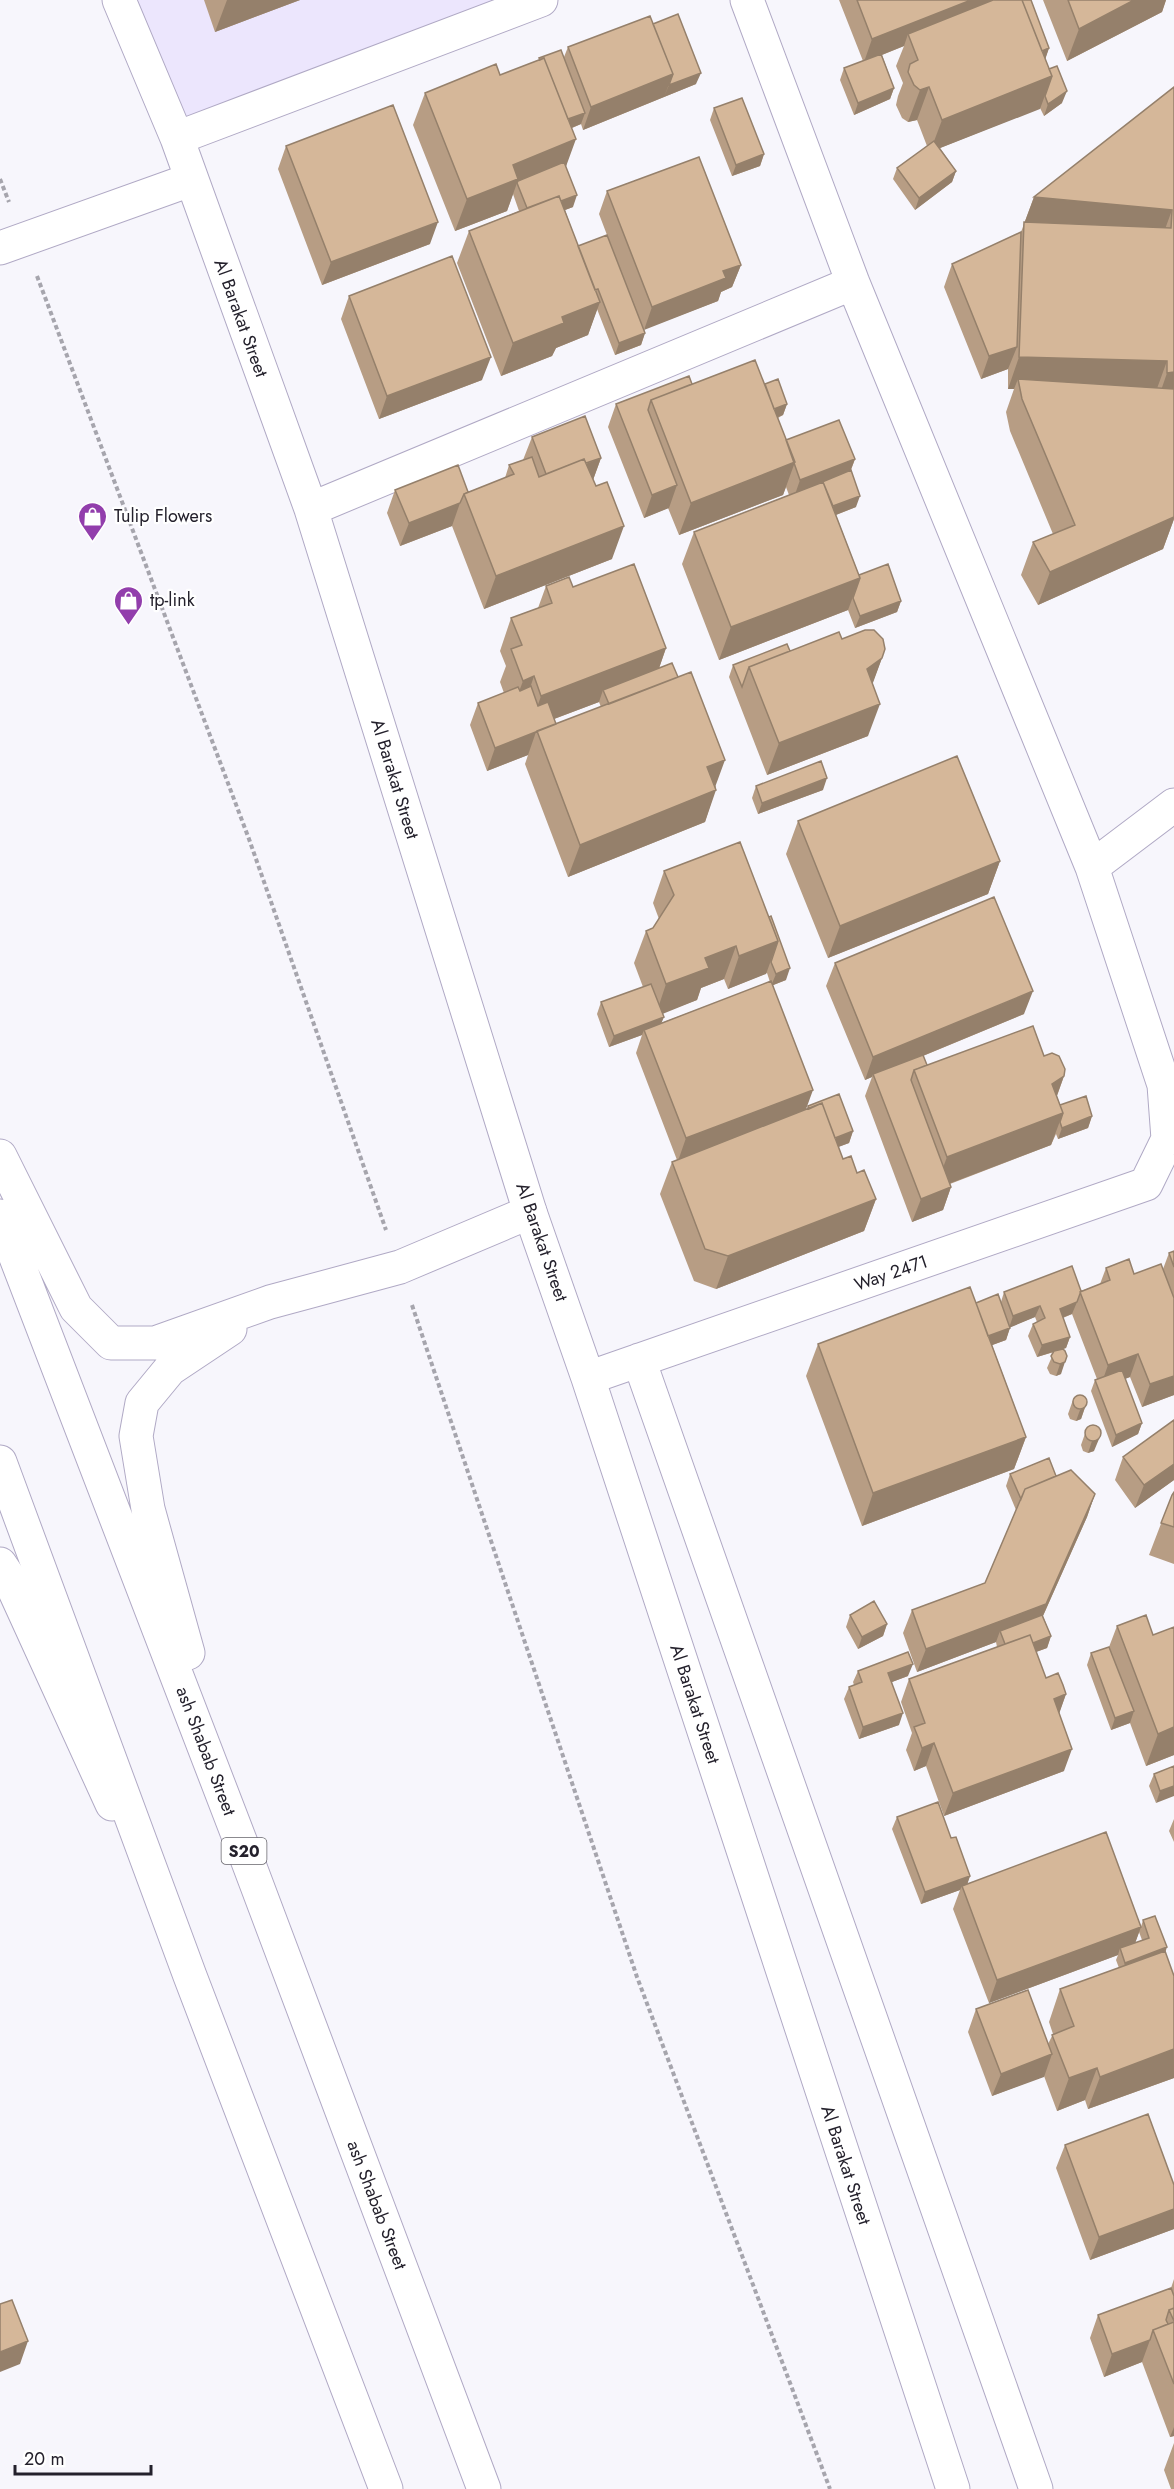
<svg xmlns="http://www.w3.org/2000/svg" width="1174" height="2489" viewBox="0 0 1174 2489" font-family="Jost,sans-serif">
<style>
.built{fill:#ece6fd}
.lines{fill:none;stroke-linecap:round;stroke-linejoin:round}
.minor-casing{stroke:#b0a9c5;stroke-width:35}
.major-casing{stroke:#b0a9c5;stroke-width:35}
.path{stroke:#a6a5ad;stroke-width:4;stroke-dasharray:4.5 3;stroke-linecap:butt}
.minor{stroke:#fff;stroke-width:33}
.major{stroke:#fff;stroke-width:33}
.wall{fill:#b79d84;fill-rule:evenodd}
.shaded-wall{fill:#95806b}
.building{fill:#d5b799;stroke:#95806b;stroke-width:1.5}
.labels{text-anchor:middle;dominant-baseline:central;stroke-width:4.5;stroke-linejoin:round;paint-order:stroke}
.shield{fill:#fff;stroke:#66646b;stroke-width:1.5}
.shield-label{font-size:16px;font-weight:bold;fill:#24212c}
.street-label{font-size:18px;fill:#24212c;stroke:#fff}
.poi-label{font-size:18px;fill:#24212c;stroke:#fff;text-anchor:start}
</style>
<rect width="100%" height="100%" fill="#f7f6fc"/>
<path class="built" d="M118,0H545L177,138Z"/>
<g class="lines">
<defs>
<path id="minor" d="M119,0L177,138L311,509L530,1212L588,1378L953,2489
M747,0L853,283L1092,867L1164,1085L1168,1139
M177,138L541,0
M0,248L190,180
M311,509L853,283
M1092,867L1174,805
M639,1360L1036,2489
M588,1378L1146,1184L1168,1139
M0,1564L8,1576L112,1804"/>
<path id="major" d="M0,1156L76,1308L111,1343H155L270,1302L400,1267L530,1212
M0,1216L241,1843L484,2489
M0,1462L190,1976L386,2489
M188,1653L148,1509L136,1436L142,1403L170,1369L230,1329"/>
</defs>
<use href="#minor" class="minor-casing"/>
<use href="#major" class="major-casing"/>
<path class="path" d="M0,179L9,202
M37,276L249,839L386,1230
M412,1305L637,1977L830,2489"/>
<use href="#minor" class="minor"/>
<use href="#major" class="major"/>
</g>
<path class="wall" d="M204,0H300L215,32Z
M839,0H1031L1049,48L1045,59L1062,103L1044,116L1040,108L940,148L956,171L952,182L915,210L893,179L897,168L927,146L917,120L908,122L902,118L896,105L898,96L903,83L896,66L904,46L882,55L894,88L890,99L854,115L840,80L844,68L863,61Z
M1043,0H1166L1162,12L1067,61Z
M653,24L696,84L583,130L581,124L572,128L566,167L573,207L565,210L578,246L607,235L599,214L607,191L741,265L732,287L721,292L718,301L644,329L645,333L641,345L615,355L597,309L588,335L556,348L552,356L501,376L457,263L469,231L519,211L513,194L507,211L455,231L413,125L425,93L500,75L539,60V58L564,57L568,47Z
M1174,87V519L1163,549L1038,605L1021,575L1033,542L1053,534L1010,431L1006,412L1014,389H1008V369L981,379L944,287L952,264L1021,232L1034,197Z
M714,108L764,154L760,166L732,176L710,120Z
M286,146L430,244L322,285L278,169Z
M349,296L482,380L379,419L341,319Z
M692,384H765L787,404L783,415L778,418L786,440L855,459L851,470L856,507L836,515L859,575L901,601L897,612L855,628L848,610L719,660L682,564L694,532L789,495L786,487L783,495L679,535L668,508L644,518L608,427L616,404Z
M532,437L601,458L593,480L612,559L484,609L452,526L400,546L387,513L395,490L468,492L505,478L509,465L523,460Z
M546,586L573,587L666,648L659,668L716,787L705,822L568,877L525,764L528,755L487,771L470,725L478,703L504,693L500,682L506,666L500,651L511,618L538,608ZM599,702L601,707L556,724L554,719Z
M842,639L882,658L872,684L868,736L767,775L729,677L733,665Z
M756,786L823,790L758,814L752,798Z
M798,821L1000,861L988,894L828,958L786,854Z
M740,842L786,980L773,985L806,1110L808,1106L853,1131L849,1143L838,1147L843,1159L857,1173L876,1199L864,1231L716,1289L694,1281L660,1194L672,1162L677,1160L636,1053L642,1035L609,1047L597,1014L601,1002L643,987L634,963L646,931L653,928L659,919L653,903L664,871ZM767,973L770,982L661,1023L662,1013L697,1000L701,988L724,979L728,989Z
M835,963L1024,1014L923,1056L927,1065L1044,1056L1064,1076L1057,1096L1060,1105L1092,1116L1088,1128L1058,1139L1056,1134L1051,1145L950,1184L951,1187L943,1210L912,1222L865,1096L872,1077L865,1080L826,986Z
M1174,1251V1395L1142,1407L1130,1377L1125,1379L1142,1423L1138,1434L1112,1447L1091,1391L1095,1380L1097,1379L1072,1314L1063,1318L1070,1337L1066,1348L1063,1349L1061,1374L1056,1376L1050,1374L1047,1368L1054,1352L1037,1357L1028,1336L1033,1324L1037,1322L1035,1317L1010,1327L1006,1340L992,1345L1026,1437L1014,1469L862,1526L806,1376L818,1344L976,1303L1001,1302L1004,1292L1081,1291L1100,1284L1106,1268L1134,1274L1163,1269L1169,1253Z
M1074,1397L1087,1402L1081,1419L1076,1421L1070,1419L1068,1414Z
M1174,1420V1480L1135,1508L1115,1480L1123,1457Z
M1093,1426L1094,1451L1088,1453L1083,1451L1081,1445L1087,1428Z
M1010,1474L1056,1476L1095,1494L1087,1517L1043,1616L1051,1636L1047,1648L1036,1652L1046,1678L1066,1694L1059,1713L1064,1771L944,1816L926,1766L914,1771L910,1760L906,1750L912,1733L901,1702L909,1679L997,1647L996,1642L917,1672L903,1633L912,1610L985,1583L1016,1510L1006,1486Z
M1174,1492V1564L1149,1555L1172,1495Z
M850,1615L887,1624L883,1636L858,1649L846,1627Z
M1117,1626L1153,1635L1174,1627V1755L1146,1766L1130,1723L1111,1730L1087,1665L1091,1653L1109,1647Z
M858,1671L908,1676L892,1682L899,1725L859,1739L844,1699L849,1687L854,1685L853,1682Z
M1174,1766L1156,1803L1149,1786L1154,1774Z
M897,1817L951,1838L970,1876L967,1884L1141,1927L1143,1920L1165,1952L1174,1976V2078L1088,2109L1085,2100L1057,2111L1044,2076L992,2096L968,2032L976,2009L1048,2044L1053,2034L1049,2022L1060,1989L1119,1968L1116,1960L1118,1955L989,2003L953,1909L960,1890L921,1904L892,1829ZM1139,1932L1142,1940L1135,1943Z
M1174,1819V1842L1169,1831Z
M1065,2145L1174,2185V2229L1090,2260L1056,2168Z
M1174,2279V2436L1170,2437L1142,2362L1104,2377L1090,2338L1098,2315L1171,2288Z
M1174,2443V2489H1171L1164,2470Z"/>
<path class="shaded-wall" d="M227,0H300L215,32Z
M971,0H1012L908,34L904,46L864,62L872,39Z
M1134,0H1166L1162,12L1067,61L1079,29Z
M1049,48L1045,60L1029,56Z
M701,73L696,84L664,97L669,85Z
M673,74L664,97L583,130L591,107Z
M1052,76L1040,109L930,152L942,120Z
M929,87L917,120L908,122L920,90Z
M894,88L890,99L854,115L858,103Z
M1067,91L1062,103L1044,116L1048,104Z
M585,113L581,124L559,133L564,121Z
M576,139L564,172L517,183L507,211L455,231L467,199L513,165Z
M764,154L760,166L732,176L736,165Z
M956,171L952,182L915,210L919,198Z
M577,195L573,207L525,225L529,214Z
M1034,197L1172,210L1160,243L1024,224Z
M438,222L430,244L322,285L331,262Z
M741,265L732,287L721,292L718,301L644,330L652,307L723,271Z
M600,302L588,335L556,348L552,356L501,376L513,343L562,317Z
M645,333L641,345L615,355L619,343Z
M1017,347L1008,369L981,379L989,356Z
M491,357L482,380L379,419L387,396Z
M1019,357L1167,361L1155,394L1018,379L1014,389H1008Z
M1174,372V404L1156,405L1167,373Z
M787,404L783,415L756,426L760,414Z
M601,458L593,480L548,479Z
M855,459L846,482L792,503L800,480Z
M795,462L783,495L679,535L691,503Z
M677,485L669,508L644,518L652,495Z
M860,496L856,507L815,523L819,512Z
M460,503L452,526L400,546L409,523Z
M1174,517V519L1163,549L1038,605L1050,572Z
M624,526L612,559L484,609L496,576Z
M860,578L848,610L719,660L731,627Z
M901,601L897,612L855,628L860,616Z
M666,648L655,680L603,690L599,702L530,728L541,696Z
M882,658L870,691L867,669Z
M534,676L523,709L511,713L523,681Z
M880,704L868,736L767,775L779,743Z
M536,732L528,755L487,771L495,748Z
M725,760L714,790H716L705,822L568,877L580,845L707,767Z
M827,778L823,790L758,814L762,803Z
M1000,861L988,894L828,958L840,926Z
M778,941L766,974L728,989L739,956Z
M736,946L724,979L701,988L697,1000L655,1017L666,984L705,958Z
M790,968L786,980L771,986L776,974Z
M1033,991L1024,1014L874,1076L873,1074L872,1077L865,1080L873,1057Z
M664,1017L659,1029L644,1030L642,1035L609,1047L614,1036Z
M1064,1076L1052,1109V1084Z
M813,1090L805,1112L678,1161L686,1138Z
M1063,1113L1051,1145L935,1189L947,1157Z
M1092,1116L1088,1128L1058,1139L1062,1128Z
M853,1131L849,1143L817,1155L822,1144Z
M951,1187L943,1210L912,1222L921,1199Z
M876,1199L864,1231L716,1289L728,1256Z
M1077,1302L1072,1314L1056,1320L1060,1309Z
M1040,1306L1035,1317L1009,1328L1013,1316Z
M1010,1328L1006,1340L971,1353L975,1341Z
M1070,1337L1066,1348L1037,1357L1042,1345Z
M1138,1354L1130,1377L1100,1388L1108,1365Z
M1065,1362L1061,1374L1056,1376L1060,1364Z
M1174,1376V1395L1142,1407L1150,1384Z
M1085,1407L1081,1419L1076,1421L1080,1410Z
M1142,1423L1138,1434L1112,1447L1116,1435Z
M1026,1437L1014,1469L862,1526L873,1493Z
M1099,1439L1094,1451L1088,1453L1092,1441Z
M1174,1464V1480L1135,1508L1144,1485Z
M1095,1494L1087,1517L1038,1627L1000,1631L996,1642L917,1672L926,1649Z
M887,1624L883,1636L858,1649L862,1637Z
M1051,1636L1047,1648L1003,1664L1008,1652Z
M913,1664L908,1676L884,1685L888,1673Z
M1066,1694L1058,1717L1054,1699Z
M1134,1711L1130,1723L1111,1730L1115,1718Z
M903,1713L899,1725L859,1739L863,1727Z
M1174,1727V1755L1146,1766L1158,1734Z
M934,1743L926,1766L914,1771L922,1748Z
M1072,1749L1064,1771L944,1816L953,1793Z
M1174,1786V1796L1156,1803L1160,1791Z
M970,1876L966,1888L962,1886L960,1890L921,1904L925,1892Z
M1141,1927L1133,1949L1120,1948L1118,1955L989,2003L997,1980Z
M1167,1947L1163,1959L1121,1975L1125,1963Z
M1174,2049V2078L1088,2109L1100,2077Z
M1052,2054L1044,2077L992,2096L1001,2074Z
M1097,2068L1085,2100L1057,2111L1069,2078Z
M1174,2209V2229L1090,2260L1099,2237Z
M1150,2340L1142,2362L1104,2377L1112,2354Z
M28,2341L20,2364L0,2372V2352Z
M1174,2427V2436L1170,2437Z"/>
<path class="building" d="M857,0H971L872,39Z
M993,0H1022L1052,76L942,120L929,87L920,90L914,85L908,72L910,64L918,60L908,34Z
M1022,0H1031L1049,48L1042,51Z
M1068,0H1134L1079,29Z
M678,14L701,73L669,85L673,74L653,24Z
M650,16L673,74L591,107L568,47Z
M561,50L585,113L568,119L544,58L540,60L539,58Z
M881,54L894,88L858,103L844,68Z
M544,58L576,139L513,165L518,179L467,199L425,93L496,64L500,75Z
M1057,66L1067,91L1048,104L1045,96L1052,76L1049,69Z
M1174,87V372L1167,373V361L1019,357L1024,222L1171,228L1172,210L1034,197Z
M742,98L764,154L736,165L714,108Z
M393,105L438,222L331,262L286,146Z
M934,141L956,171L919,198L897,168Z
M699,157L741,265L723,271L726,278L652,307L607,191Z
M564,162L577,195L561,201L559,196L527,208L517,183L518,181Z
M559,196L600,302L562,317L564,323L513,343L469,231Z
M1021,232L1017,347L989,356L952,264Z
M607,235L645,333L619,343L598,289L595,290L578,246Z
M452,256L491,357L387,396L349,296Z
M755,360L795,462L691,503L651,400Z
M689,376L692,384L651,400L648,410L677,485L652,495L616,404Z
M778,379L787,404L774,409L765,384Z
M1018,379L1174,389V517L1050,572L1033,542L1075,525L1022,399Z
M585,416L601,458L586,463L584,459L546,474L532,437Z
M839,420L855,459L800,480L786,440Z
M532,457L539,477L584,459L596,486L607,482L624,526L496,576L464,494L514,474L509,465Z
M458,465L468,492L464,494L460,503L409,523L395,490Z
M851,470L860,496L833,506L823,482L810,487Z
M823,482L860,578L731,627L694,532Z
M634,564L666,648L541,696L534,676L523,681L511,649L522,645L511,618L552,603L546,586L569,577L573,587Z
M888,564L901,601L860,616L853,598L860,578L859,575Z
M865,630H874L883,639L885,649L882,658L867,669L880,704L779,743L749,667L839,632L842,639Z
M787,644L790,651L749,667L742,687L733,665Z
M672,663L678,677L609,704L603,690Z
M691,672L725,760L707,767L716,790L580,845L537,731Z
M531,686L538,706L548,702L556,724L495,748L478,703L518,687L520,691Z
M957,756L1000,861L840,926L798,821Z
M821,761L827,778L762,803L756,786Z
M740,842L778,941L739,956L736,946L705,958L709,968L666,984L646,931L653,928L674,895L664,871Z
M994,897L1033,991L873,1057L835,963Z
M771,916L790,968L776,974L771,962L778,941L769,917Z
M771,981L813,1090L686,1138L644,1030Z
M651,984L664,1017L614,1036L601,1002Z
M1033,1026L1044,1056L1052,1053L1059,1056L1065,1069L1064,1076L1052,1084L1063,1113L947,1157L914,1070Z
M923,1055L927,1065L914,1070L911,1080L951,1187L921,1199L873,1074Z
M839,1094L853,1131L835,1138L822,1103L809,1109L808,1106Z
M1086,1096L1092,1116L1062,1128L1060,1122L1063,1113L1060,1105Z
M822,1103L843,1159L851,1156L857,1173L864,1170L876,1199L728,1256L705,1249L672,1162Z
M1174,1251V1267L1169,1253Z
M1129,1259L1134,1274L1161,1264L1174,1298V1376L1150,1384L1138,1354L1108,1365L1080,1292L1110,1280L1106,1268Z
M1072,1266L1081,1291L1077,1302L1060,1309L1070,1337L1042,1345L1033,1324L1045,1318L1040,1306L1013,1316L1004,1292Z
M970,1287L1026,1437L873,1493L818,1344Z
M998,1294L1010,1328L988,1336L976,1303Z
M1063,1349L1065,1351L1067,1356L1065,1362L1060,1364L1054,1362L1051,1356L1054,1351Z
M1122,1370L1142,1423L1116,1435L1095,1380Z
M1073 1402a7 7 0 1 1 14 0a7 7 0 1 1-14 0Z
M1174,1420V1464L1144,1485L1123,1457Z
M1085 1433a8 8 0 1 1 16 0a8 8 0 1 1-16 0Z
M1049,1458L1056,1476L1025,1489L1021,1499L1010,1474Z
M1071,1470L1095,1494L1046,1604L926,1649L912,1610L985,1583L1025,1489Z
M1174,1492V1527L1161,1523L1172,1495Z
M874,1601L887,1624L862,1637L850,1615Z
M1042,1615L1051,1636L1033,1643L1030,1635L1005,1644L1000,1631Z
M1146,1615L1153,1635L1174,1627V1727L1158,1734L1117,1626Z
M1030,1635L1046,1678L1058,1673L1063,1685L1066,1694L1054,1699L1072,1749L953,1793L934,1743L922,1748L918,1737L914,1727L925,1723L909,1679Z
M1109,1647L1134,1711L1115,1718L1091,1653Z
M908,1652L913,1664L888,1673L903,1713L863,1727L849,1687L862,1682L858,1671Z
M1174,1766V1786L1160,1791L1154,1774Z
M938,1802L951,1838L956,1837L970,1876L925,1892L897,1817Z
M1106,1832L1141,1927L997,1980L962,1886Z
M1155,1916L1167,1947L1125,1963L1120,1948L1149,1938L1143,1920Z
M1165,1951L1174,1976V2049L1100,2077L1097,2068L1069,2078L1052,2035L1074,2026L1060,1989Z
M1028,1990L1052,2054L1001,2074L976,2009Z
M1148,2114L1174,2185V2209L1099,2237L1065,2145Z
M1171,2288L1174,2296V2308L1169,2310L1166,2320L1168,2324L1153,2330L1150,2340L1112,2354L1098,2315Z
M12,2300L28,2341L0,2352V2304Z
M1174,2308V2321L1169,2310Z
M1174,2322V2384L1153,2330Z"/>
<defs>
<symbol id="shop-pin" viewBox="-11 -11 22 30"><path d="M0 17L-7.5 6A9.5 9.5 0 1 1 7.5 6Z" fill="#923eac" stroke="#fff"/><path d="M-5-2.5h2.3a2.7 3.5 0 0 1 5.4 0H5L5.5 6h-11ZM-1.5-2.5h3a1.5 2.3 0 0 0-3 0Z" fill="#fff"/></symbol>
</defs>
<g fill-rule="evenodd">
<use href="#shop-pin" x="76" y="500" width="33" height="45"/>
<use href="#shop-pin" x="112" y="584" width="33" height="45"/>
</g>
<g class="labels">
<rect class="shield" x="221.5" y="1838" width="45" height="26" rx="4.5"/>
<g class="shield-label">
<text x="244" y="1851">S20</text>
</g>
<g class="street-label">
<text transform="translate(241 318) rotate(70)">Al Barakat Street</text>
<text transform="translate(395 779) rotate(73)">Al Barakat Street</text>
<text transform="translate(542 1242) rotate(71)">Al Barakat Street</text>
<text transform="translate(891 1273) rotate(-19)">Way 2471</text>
<text transform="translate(695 1704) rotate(72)">Al Barakat Street</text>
<text transform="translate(206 1751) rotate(69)">ash Shabab Street</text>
<text transform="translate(846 2165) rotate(72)">Al Barakat Street</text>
<text transform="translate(377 2205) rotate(69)">ash Shabab Street</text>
</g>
<g class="poi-label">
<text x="114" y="516">Tulip Flowers</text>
<text x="150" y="600">tp-link</text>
</g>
</g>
<path d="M15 2465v9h136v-9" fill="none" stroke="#24212c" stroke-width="3"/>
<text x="24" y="2465" font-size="18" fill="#24212c" stroke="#ffffff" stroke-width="4.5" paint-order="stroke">20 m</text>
</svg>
